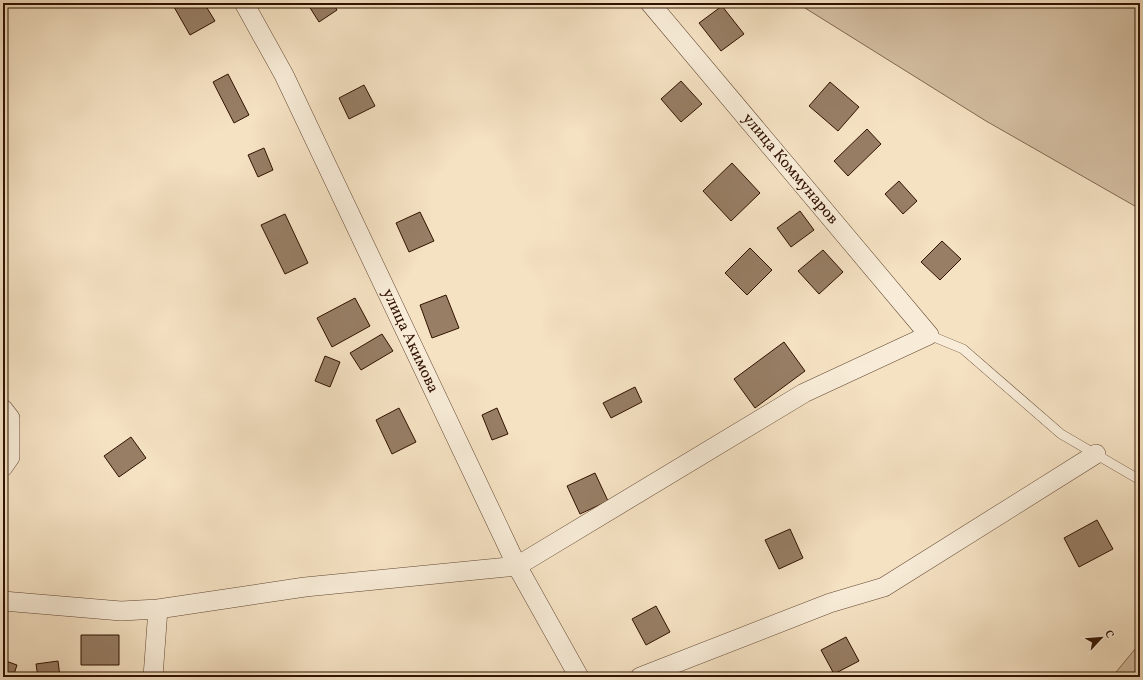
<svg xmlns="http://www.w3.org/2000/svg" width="1143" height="680" viewBox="0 0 1143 680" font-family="Vollkorn,serif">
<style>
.green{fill:#d4bfa2;stroke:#826851}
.building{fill:#977e65;stroke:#311200}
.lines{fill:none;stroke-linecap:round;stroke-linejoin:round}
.lane-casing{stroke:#624631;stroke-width:10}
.street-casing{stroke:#624631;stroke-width:20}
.lane{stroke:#f8ecd8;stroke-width:9}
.street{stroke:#f8ecd8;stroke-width:19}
.labels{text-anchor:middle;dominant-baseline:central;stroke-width:3;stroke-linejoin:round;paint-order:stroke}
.street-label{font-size:16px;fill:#311200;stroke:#f8ecd8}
</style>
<rect width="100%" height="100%" fill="#f5e2c3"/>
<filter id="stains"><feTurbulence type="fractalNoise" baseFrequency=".005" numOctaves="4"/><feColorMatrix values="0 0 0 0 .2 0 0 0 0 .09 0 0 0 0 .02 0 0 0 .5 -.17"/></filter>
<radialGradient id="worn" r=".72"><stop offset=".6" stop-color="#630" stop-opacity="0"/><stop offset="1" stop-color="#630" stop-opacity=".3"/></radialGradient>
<path class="green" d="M797,3H1140V209L986,121Z
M1140,643V677H1112Z"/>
<path class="building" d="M182,3H204L215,21L190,35L174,7Z
M307,3H333L337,10L319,22Z
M722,6L744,34L721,51L699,23Z
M228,74L249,115L234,123L213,82Z
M681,81L702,104L681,122L661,99Z
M830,82L859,107L838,131L809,106Z
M364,85L375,106L349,119L339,98Z
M867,129L881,144L848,176L834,161Z
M264,148L273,170L258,177L248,155Z
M732,163L760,193L731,221L703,191Z
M899,181L917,201L903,214L885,194Z
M800,211L814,230L791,247L777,228Z
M420,212L434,241L409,252L396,223Z
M285,214L308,263L285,274L261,225Z
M942,241L961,259L940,280L921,262Z
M750,248L772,270L747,295L725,273Z
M823,250L843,272L819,294L798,271Z
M446,295L459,328L432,338L420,305Z
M355,298L370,326L332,347L317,318Z
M382,334L393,351L361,370L350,353Z
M784,342L805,371L755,408L734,379Z
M325,356L340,362L330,387L315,381Z
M635,387L642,402L611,418L603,403Z
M399,408L416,442L392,454L376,420Z
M497,408L508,434L492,440L482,415Z
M131,437L146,458L119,477L104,456Z
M595,473L608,501L580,514L567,486Z
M1097,520L1113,549L1079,567L1064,538Z
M790,529L803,558L779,569L765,540Z
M656,606L670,632L646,645L632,619Z
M81,635H119V665H81Z
M846,637L859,661L834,674L821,650Z
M3,660L17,665L13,677H3Z
M58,661L60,677H38L36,664Z"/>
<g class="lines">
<defs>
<path id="lane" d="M929,335L963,349L1061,434L1140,480"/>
<path id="street" d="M244,3L284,75L517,566L579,677
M3,409L10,418V457L3,467
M3,601L121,611L158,609L305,587L517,566L804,393L929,335L650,3
M153,677L158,609
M640,677L830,603L884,587L1096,454"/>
</defs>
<use href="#lane" class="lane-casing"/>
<use href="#street" class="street-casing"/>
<use href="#lane" class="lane"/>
<use href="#street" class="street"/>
</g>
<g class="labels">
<g class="street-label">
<text transform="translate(790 169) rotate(50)">улица Коммунаров</text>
<text transform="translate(410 341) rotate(65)">улица Акимова</text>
</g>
</g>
<rect width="1143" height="680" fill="none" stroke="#f5e2c3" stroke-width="16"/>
<rect x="4" y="4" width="1135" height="672" fill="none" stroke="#311200" stroke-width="2"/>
<rect x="8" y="8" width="1127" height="664" fill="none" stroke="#311200"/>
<g transform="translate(1101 638) rotate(64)" stroke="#f8ecd8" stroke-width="3" paint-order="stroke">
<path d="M0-3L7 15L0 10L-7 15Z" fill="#311200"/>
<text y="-6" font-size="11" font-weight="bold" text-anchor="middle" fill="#311200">С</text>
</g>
<rect width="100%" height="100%" filter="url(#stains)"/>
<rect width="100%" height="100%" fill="url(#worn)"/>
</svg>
